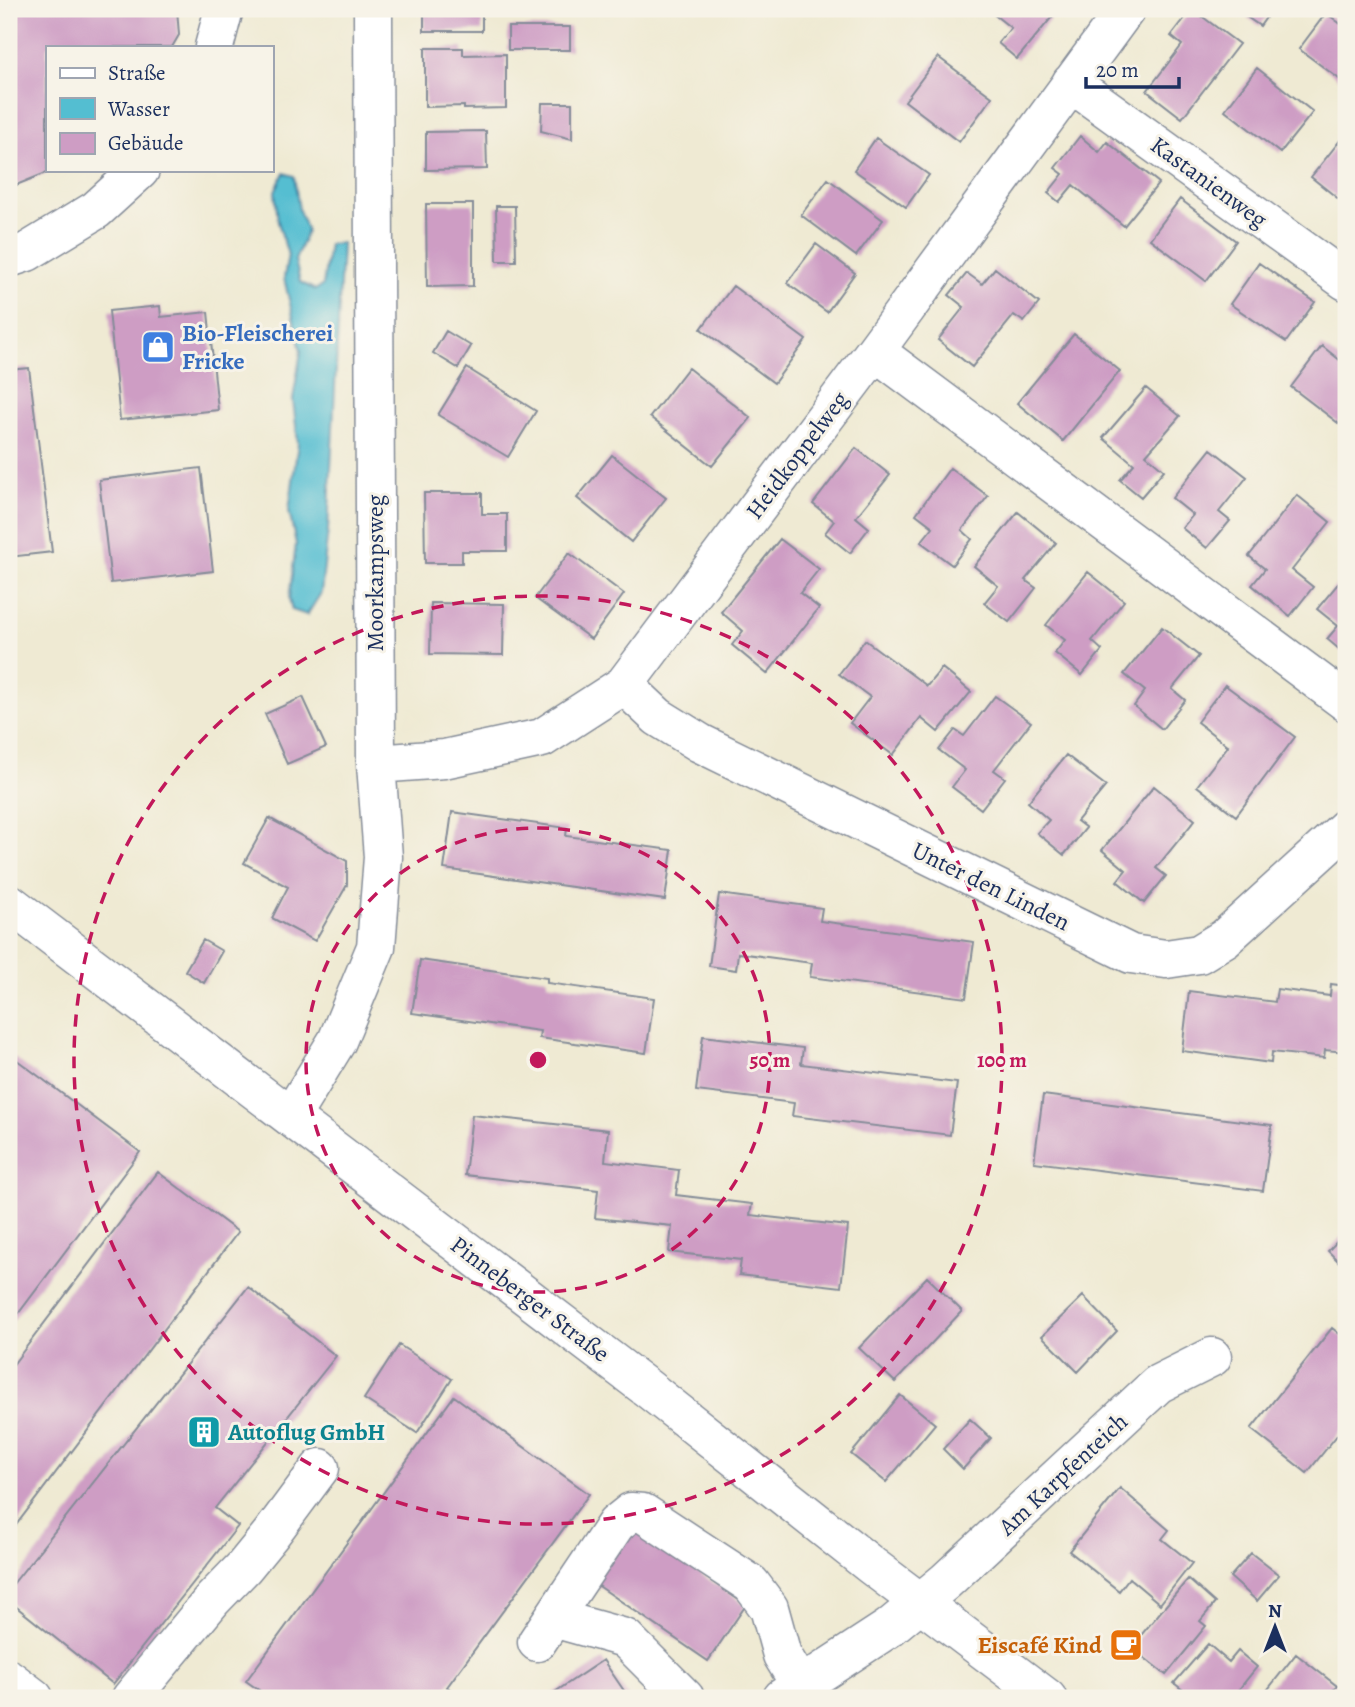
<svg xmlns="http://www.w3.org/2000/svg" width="1355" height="1707" viewBox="0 0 1355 1707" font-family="Alegreya,serif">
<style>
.water{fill:#54bed1;stroke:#387698;stroke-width:2}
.building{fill:#ce9dc4}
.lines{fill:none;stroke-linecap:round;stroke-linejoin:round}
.minor-casing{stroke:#858c98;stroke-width:41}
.major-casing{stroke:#858c98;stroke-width:41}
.minor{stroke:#fff;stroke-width:38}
.major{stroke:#fff;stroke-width:38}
.ring{fill:none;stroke:#c2185b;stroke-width:3.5;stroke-dasharray:12 9}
.labels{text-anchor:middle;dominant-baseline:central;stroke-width:6;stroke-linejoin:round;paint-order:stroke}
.street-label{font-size:24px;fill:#1b2f5e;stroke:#f7f3e8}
.shop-label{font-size:24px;font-weight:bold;fill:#366cbe;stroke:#f7f3e8;text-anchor:start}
.culture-label{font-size:24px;font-weight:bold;fill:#0d838f;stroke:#f7f3e8;text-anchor:start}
.food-label{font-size:24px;font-weight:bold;fill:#c56008;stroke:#f7f3e8;text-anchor:end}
.centre{fill:#c2185b;stroke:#f7f3e8;stroke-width:3.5}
.ring-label{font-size:21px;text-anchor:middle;font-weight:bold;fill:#c2185b;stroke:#f7f3e8;stroke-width:6;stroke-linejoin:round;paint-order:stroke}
</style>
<rect width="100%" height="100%" fill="#f7f3e8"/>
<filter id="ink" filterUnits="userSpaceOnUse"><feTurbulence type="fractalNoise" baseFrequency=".0143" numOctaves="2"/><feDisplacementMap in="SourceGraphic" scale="14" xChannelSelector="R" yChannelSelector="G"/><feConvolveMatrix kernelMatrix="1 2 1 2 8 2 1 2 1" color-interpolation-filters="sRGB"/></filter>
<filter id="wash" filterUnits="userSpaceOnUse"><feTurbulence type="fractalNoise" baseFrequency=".00686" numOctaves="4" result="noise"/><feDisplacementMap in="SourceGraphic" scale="28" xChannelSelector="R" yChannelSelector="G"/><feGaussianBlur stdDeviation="1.57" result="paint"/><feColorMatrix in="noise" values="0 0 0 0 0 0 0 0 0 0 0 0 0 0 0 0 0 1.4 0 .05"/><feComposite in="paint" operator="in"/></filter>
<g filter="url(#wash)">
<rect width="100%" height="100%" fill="#efead3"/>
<path class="water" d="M284,173L294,176L299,210L307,231L295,260L300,282L315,290L323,285L329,244L342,243L328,530L321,593L307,615L292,610L289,599L296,544L289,511L298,443L293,400L301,351L284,278L288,255L278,222L275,191Z"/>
<g id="blocks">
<path class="building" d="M9,9H177L179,35L172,47H47V170H53L9,188Z
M424,9H482V31H424Z
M987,9H1054L1057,11L1017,59L998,43L1011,28Z
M1192,9L1239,44L1182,118L1147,91L1182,45L1171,36Z
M1235,9H1272L1260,26Z
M1326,13L1346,28V84L1299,49Z
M508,27H570V50H508Z
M425,48H463V55L506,54V108L464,109V106L425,107Z
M938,57L992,97L959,142L905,101Z
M1257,68L1313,112L1280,153L1225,110Z
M542,103H572V139L541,131Z
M486,131L487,169L426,170V132Z
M1080,136L1099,152L1107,142L1159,183L1124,226L1073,185L1059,202L1048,193L1063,174L1055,168Z
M876,138L929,175L906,207L854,170Z
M1342,138L1346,141V205L1311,177Z
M828,179L883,220L856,256L801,215Z
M1180,199L1236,241L1206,281L1150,239Z
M426,204H473V286L427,287Z
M496,206H515L516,261H497Z
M816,244L855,273L827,312L787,283Z
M1259,263L1315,302L1286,342L1230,304Z
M995,268L1039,303L1024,322L1014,315L972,367L938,340L964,307L949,295L967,273L982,284Z
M733,286L806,340L774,383L701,329Z
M160,306L161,317L208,312L218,410L120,420L109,311Z
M446,331L471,346L458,368L433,353Z
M1074,334L1120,371L1063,441L1017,403Z
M1322,346L1346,365V421L1342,426L1291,387Z
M29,368L52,552L9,557V370Z
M467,368L536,411L508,457L438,415Z
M688,368L751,418L712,466L650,417Z
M1146,388L1180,416L1146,455L1164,470L1141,497L1120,480L1134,464L1103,438Z
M856,448L890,475L856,517L869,528L850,553L825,533L834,521L813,504Z
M1211,449L1247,477L1219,512L1230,521L1207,548L1182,528L1193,515L1172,498Z
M612,455L666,498L631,542L577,498Z
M201,468L213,571L111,583L99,480Z
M950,468L988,496L962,530L972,539L952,565L921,542L933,527L916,514Z
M424,493H482V514H507V551H462V563H425Z
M1297,495L1330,522L1292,570L1313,587L1290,616L1252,585L1265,569L1249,556Z
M1018,512L1056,543L1025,580L1036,588L1009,622L984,603L998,586L974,566Z
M780,539L819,569L800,593L819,608L767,674L732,645L743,631L721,612Z
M569,553L624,594L591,639L535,598Z
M1088,572L1124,601L1092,641L1102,650L1082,675L1055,653L1065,640L1046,625Z
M1346,574V655L1327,639L1338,626L1317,609Z
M431,603L504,604L503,655L430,654Z
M1162,627L1199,656L1172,689L1185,700L1162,729L1134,706L1145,691L1124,674Z
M865,640L927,686L942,668L971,692L938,732L921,718L893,755L850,723L870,697L839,674Z
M1225,685L1295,737L1236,816L1197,786L1228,746L1197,722Z
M995,696L1031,722L994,770L1005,778L981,809L952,787L965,770L939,750L955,730L964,736Z
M303,697L326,747L287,764L265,714Z
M1066,755L1106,786L1077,821L1086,828L1064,855L1037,833L1049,820L1028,802Z
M1154,786L1195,820L1156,868L1166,876L1144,903L1117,881L1126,870L1102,850Z
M452,812L567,828L566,836L672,850L665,900L444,869Z
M269,818L347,861V885L315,941L272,918L288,887L244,863Z
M719,894L822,908L820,921L974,942L966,998L810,977L812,963L738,953L736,970L709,966Z
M203,940L222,951L204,983L185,971Z
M420,960L547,978V983L654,998L646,1053L539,1038L540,1031L412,1013Z
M1331,984L1346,986V1052L1325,1050L1324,1058L1272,1052L1271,1063L1182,1051L1189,991L1275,1002L1277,989L1330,996Z
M703,1036L803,1048L801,1064L957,1083L950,1135L792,1116L794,1103L696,1091Z
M13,1057L140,1152L9,1326V1063Z
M1043,1095L1272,1125L1263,1191L1034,1162Z
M472,1115L608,1130L605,1161L679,1170L676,1195L752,1204L750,1215L848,1226L841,1287L739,1275L741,1260L669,1252L672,1226L595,1218L598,1190L465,1175Z
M158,1172L238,1232L13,1529L9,1526V1370Z
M1346,1232V1269L1328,1251Z
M927,1277L962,1311L895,1382L859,1348Z
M248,1287L336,1356L215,1508L238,1526L113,1684L9,1601V1589Z
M1083,1296L1117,1331L1078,1372L1042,1336Z
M1332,1328L1346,1339V1424L1307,1473L1251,1429Z
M399,1345L452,1379L417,1433L364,1399Z
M900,1395L935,1424L886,1482L851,1454Z
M454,1396L589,1494L447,1687L463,1698H270L246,1681Z
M970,1419L991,1438L963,1469L943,1449Z
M1120,1488L1169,1530L1162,1539L1192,1563L1160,1604L1129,1578L1119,1591L1069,1551Z
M631,1526L746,1605L708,1661L593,1582Z
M1251,1553L1279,1575L1257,1601L1230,1577Z
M1188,1579L1215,1603L1200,1621L1206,1626L1166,1675L1131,1647Z
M1208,1644L1229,1662L1238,1651L1257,1667L1232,1698H1186L1180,1694L1184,1691L1174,1683Z
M1296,1654L1337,1686L1327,1698H1261Z
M603,1660L629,1698H546Z"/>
</g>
</g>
<g filter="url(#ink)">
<use href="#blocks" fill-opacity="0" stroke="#858c98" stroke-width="2"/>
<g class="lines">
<defs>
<path id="minor" d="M214,47L224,9
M1071,83L1346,281
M9,258L27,252L96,210L140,170
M875,351L1346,702
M624,685L658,717L700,743L1131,954L1166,959L1199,954L1225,938L1346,828
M376,764L444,759L542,738L624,685L875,351L1126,9
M291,1116L337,1041L376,947L383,857L376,764L373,9
M553,1618L625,1638L685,1698
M537,1642L616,1524L631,1512L643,1513L751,1584L769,1608L782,1655L801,1686
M9,1679L34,1698
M131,1698L213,1599L244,1567L271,1534L320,1468
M782,1698L889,1628L946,1581L1158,1384L1212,1357"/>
<path id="major" d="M9,903L647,1388L872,1566L1047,1698"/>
</defs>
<use href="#minor" class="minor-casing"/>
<use href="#major" class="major-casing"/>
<use href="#minor" class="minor"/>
<use href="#major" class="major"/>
</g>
</g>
<g class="ring">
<circle cx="538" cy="1060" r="232"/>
<circle cx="538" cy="1060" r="464"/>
</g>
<defs>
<symbol id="shop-square" viewBox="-11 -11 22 22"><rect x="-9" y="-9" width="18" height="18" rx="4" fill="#3f7fe0" stroke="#f7f3e8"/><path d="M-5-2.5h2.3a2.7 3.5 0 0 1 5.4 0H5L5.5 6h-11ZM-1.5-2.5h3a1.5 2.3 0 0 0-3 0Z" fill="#fff"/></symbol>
<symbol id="building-square" viewBox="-11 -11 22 22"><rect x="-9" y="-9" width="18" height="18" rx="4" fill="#0f9aa8" stroke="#f7f3e8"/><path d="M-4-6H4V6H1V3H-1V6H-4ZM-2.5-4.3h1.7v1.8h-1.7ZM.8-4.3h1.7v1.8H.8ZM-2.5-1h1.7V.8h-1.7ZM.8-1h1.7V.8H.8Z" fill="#fff"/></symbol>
<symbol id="cafe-square" viewBox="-11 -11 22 22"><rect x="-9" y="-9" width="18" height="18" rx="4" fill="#e8710a" stroke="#f7f3e8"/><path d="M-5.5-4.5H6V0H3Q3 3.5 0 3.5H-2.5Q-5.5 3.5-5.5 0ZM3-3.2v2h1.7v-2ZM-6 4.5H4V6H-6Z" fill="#fff"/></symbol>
</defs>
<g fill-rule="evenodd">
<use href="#shop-square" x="139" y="328" width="38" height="38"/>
<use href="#building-square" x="185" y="1413" width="38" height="38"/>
<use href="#cafe-square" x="1107" y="1626" width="38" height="38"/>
</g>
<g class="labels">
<g class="street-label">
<text transform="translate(1209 182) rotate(36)">Kastanienweg</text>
<text transform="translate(797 455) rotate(-53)">Heidkoppelweg</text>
<text transform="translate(375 573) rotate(-90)">Moorkampsweg</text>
<text transform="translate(991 886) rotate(26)">Unter den Linden</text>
<text transform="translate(530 1299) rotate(37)">Pinneberger Straße</text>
<text transform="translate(1063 1474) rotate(-43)">Am Karpfenteich</text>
</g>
<g class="shop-label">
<text x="182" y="333">Bio-Fleischerei<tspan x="182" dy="28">Fricke</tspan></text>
</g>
<g class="culture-label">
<text x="228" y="1432">Autoflug GmbH</text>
</g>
<g class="food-label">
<text x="1102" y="1645">Eiscafé Kind</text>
</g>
</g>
<circle cx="538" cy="1060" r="10" class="centre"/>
<g class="ring-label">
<text x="770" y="1067">50 m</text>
<text x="1002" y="1067">100 m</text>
</g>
<rect width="1355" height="1707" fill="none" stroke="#f7f3e8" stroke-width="35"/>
<rect x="46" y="46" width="228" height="126" fill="#f7f3e8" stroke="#9fa5b1" stroke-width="2"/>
<rect x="60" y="68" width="35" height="10" fill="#ffffff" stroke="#9fa5b1" stroke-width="2"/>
<text x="108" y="80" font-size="21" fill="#1b2f5e">Straße</text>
<rect x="60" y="98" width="35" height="21" fill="#54bed1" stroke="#9fa5b1" stroke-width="2"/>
<text x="108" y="116" font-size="21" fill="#1b2f5e">Wasser</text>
<rect x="60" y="133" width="35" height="21" fill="#ce9dc4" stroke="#9fa5b1" stroke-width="2"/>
<text x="108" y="150" font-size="21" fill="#1b2f5e">Gebäude</text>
<g transform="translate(1275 1627)" stroke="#f7f3e8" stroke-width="5" paint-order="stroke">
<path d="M0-5L12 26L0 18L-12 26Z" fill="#1b2f5e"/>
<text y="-10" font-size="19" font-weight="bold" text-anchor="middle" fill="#1b2f5e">N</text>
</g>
<path d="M1086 77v10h93v-10" fill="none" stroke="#1b2f5e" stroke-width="3.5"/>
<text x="1096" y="77" font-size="21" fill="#1b2f5e" stroke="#f7f3e8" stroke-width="5" paint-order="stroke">20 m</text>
</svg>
